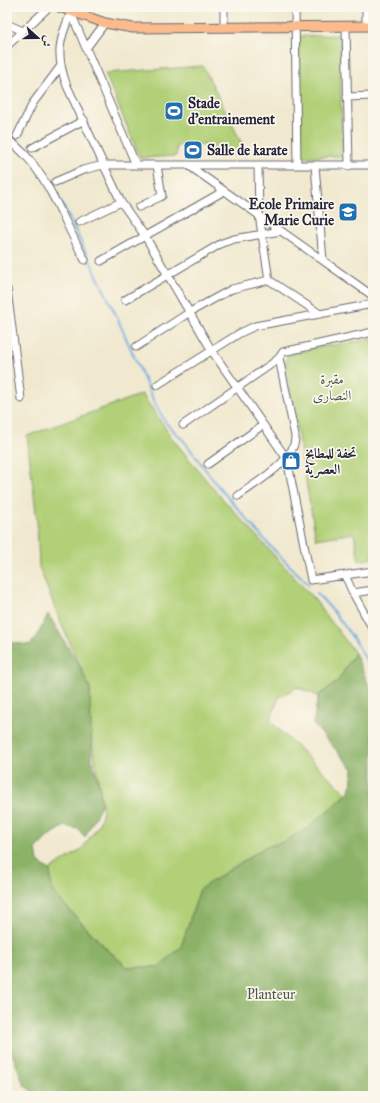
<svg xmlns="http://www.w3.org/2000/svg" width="380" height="1103" viewBox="0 0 380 1103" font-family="'IM FELL Great Primer',Amiri,serif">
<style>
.green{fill:#b1d077;stroke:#6a7959}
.forest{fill:#8cb268;stroke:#576a52}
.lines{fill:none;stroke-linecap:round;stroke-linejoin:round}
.stream{stroke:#72ade3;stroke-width:2}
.minor-casing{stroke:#6a686f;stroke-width:9}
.major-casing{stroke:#6a686f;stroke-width:11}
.minor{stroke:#fff;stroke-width:7}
.major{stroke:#fbbb8d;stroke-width:9}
.labels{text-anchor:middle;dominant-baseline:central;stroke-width:3.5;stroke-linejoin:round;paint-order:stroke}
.poi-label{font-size:14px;font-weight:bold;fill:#22223b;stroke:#fbf7ec;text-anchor:start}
.park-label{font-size:14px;fill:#4d564d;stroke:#fbf7ec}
</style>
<rect width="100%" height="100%" fill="#fbf7ec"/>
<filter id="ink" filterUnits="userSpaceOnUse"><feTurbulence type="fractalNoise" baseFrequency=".025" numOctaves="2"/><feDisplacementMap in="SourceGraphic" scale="8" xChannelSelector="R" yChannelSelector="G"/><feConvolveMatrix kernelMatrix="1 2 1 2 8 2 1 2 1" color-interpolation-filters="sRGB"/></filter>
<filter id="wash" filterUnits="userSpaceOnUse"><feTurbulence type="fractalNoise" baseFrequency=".012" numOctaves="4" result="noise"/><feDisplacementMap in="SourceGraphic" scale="16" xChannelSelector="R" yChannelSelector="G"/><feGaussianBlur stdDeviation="0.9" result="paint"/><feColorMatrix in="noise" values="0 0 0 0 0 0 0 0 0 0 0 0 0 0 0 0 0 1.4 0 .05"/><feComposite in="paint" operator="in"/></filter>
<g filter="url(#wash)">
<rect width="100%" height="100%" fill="#f1e9cf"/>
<path class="green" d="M340,35L342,156L301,157L299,36Z
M203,66L247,154L209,156V145H177L176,156L140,158L105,73Z
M373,339V558L359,561L354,533L316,539L285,361L289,355L313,348Z
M142,394L172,438L211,486L314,599L355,653L337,682L318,696L297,687L279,697L270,721L347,794L309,827L284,842L265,847L200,889L181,947L158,967H127L105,947L62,902L52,889L50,870L82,849L99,824L103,811L91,735L90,688L62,626L39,567L37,521L27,436Z"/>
<path class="forest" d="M48,614L79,665L90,688L92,761L100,789L101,805L85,837L78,829L65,826L49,836L36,849L38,862L50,870L52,889L62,902L104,947L127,967H158L181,947L200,889L265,847L284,842L309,827L347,794L351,787L353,769L313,724L318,696L337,682L355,653L373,695V1096H38L24,1085L13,1056L7,1049V642L30,645L36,638Z"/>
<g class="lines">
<path class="stream" d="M48,181L64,207L116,315L154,402L166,423L184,441L217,485L271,547L309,585
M317,594C340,616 358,644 373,673"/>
</g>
</g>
<g filter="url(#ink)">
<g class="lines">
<defs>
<path id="minor" d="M295,7L297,165
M366,7V26
M71,13C58,41 56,57 67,86L121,202L145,236L212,351L287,459L311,580L373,571
M71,13L136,165
M7,24L23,31
M346,27L349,166
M224,28V7
M7,46L49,7
M87,47L105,23
M347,97L373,96
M17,136L33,103L60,67
M7,139C45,164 63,221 85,260
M32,148L84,120
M188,165L373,296
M258,165L259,215L269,280
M315,166L323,260
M55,182L83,170L103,165H373
M139,207L162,196L157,165
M79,222L121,202
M101,261L224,191
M7,289L21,399
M125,300L222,243L234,239L281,231
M136,347L190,312L232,289L269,280L320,314
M157,385L240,333L255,326L373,304
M183,425L270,365L279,358L283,352L373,332
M208,464L263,425
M238,496C255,483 297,460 295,436L279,358
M345,575L353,593L373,629
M353,593L373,590"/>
<path id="major" d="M59,7L105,23L133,28L373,26"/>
</defs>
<use href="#minor" class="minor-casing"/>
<use href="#major" class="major-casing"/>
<use href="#minor" class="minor"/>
<use href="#major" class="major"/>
</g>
</g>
<defs>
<symbol id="stadium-square" viewBox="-11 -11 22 22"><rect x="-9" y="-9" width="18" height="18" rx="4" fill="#1f6fb2" stroke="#fbf7ec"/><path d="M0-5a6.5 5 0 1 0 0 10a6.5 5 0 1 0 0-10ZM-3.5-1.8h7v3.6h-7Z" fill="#fff"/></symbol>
<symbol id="school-square" viewBox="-11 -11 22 22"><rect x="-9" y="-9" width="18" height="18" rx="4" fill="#1f6fb2" stroke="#fbf7ec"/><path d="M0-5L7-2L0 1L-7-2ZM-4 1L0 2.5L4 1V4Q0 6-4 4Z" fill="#fff"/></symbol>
<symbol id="shop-square" viewBox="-11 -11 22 22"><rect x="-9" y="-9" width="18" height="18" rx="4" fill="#1f6fb2" stroke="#fbf7ec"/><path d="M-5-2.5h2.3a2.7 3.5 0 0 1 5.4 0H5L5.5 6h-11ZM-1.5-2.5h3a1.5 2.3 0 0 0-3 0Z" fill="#fff"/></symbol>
</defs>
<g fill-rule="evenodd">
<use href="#stadium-square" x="163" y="100" width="22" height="22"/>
<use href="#stadium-square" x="182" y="139" width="22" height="22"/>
<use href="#school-square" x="337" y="201" width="22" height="22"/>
<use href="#shop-square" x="280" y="450" width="22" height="22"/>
</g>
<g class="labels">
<g class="poi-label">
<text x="188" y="103">Stade<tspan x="188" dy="16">d'entrainement</tspan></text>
<text x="207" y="150">Salle de karate</text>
<text x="334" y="204" text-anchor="end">Ecole Primaire<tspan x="334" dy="16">Marie Curie</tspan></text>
<text x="305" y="453">تحفة للمطابخ<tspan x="305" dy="16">العصرية</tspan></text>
</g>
<g class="park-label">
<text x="332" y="379">مقبرة<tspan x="332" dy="16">النصارى</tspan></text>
<text x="271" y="994">Planteur</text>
</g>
</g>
<rect width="380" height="1103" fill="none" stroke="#fbf7ec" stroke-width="24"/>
<g transform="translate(38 38) rotate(111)" stroke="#fbf7ec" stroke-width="3" paint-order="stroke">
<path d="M0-3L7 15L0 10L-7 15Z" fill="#22223b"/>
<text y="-6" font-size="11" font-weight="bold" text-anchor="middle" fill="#22223b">ش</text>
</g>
</svg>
